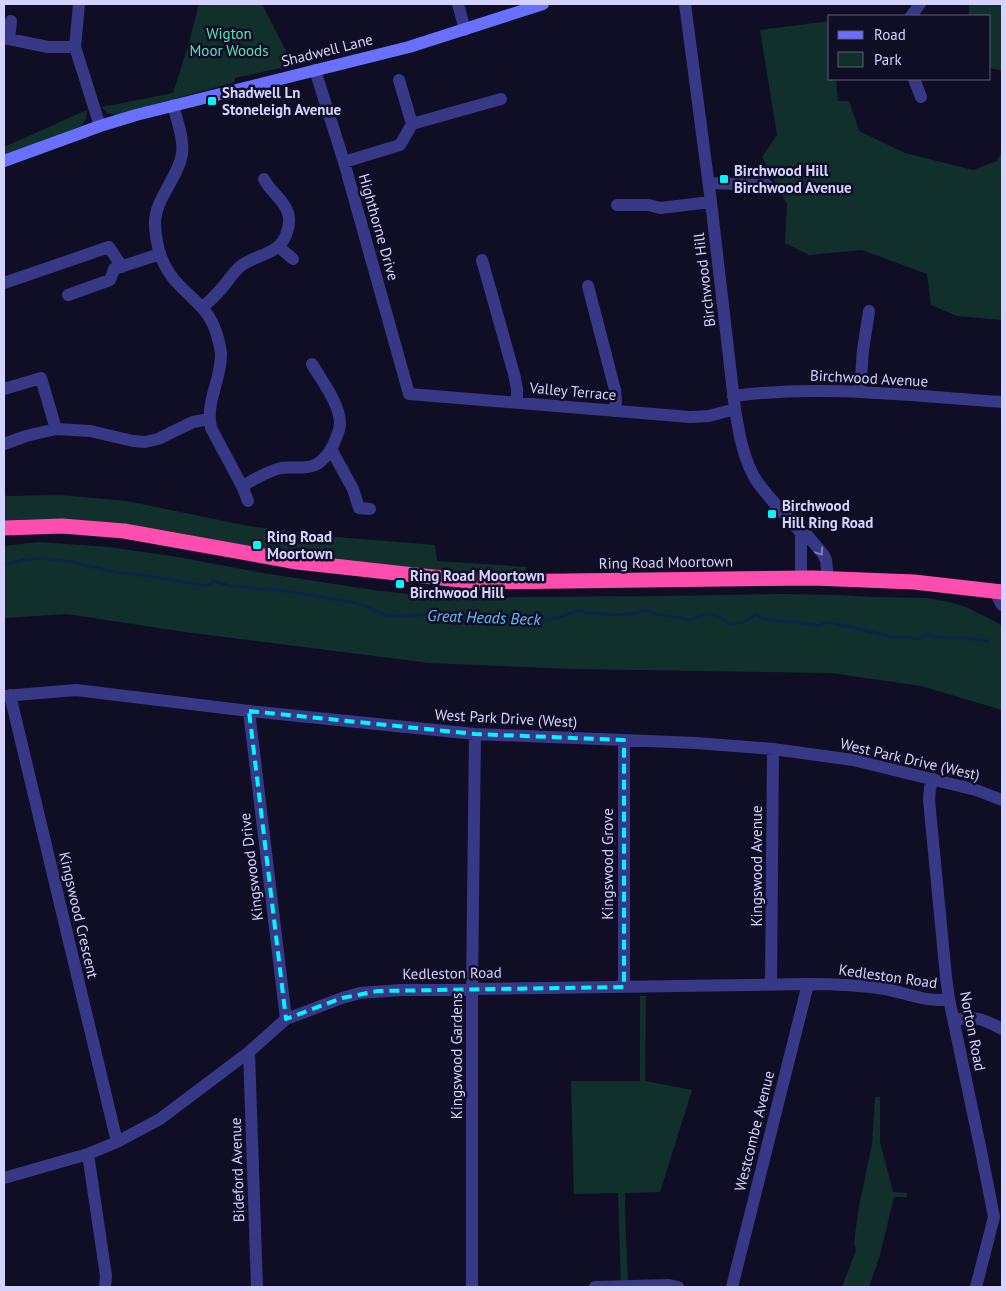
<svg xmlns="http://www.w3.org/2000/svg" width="1006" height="1291" viewBox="0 0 1006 1291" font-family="'PT Sans',sans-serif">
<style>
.green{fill:#11302c}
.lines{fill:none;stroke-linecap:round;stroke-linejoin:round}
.stream{stroke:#0a2548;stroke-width:3}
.street{stroke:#373986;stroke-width:12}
.secondary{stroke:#6970ff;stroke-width:12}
.highway{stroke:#ff4dae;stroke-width:15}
.oneway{stroke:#7e7ebc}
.marked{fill:none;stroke:#00f5fd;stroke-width:4;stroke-dasharray:10 6;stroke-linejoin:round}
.poi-dot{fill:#00f5fd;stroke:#100e25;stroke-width:2}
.labels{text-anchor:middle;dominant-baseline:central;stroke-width:5;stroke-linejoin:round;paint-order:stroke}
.park-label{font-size:15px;fill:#59e4b8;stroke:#100e25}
.street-label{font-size:15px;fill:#d4d2ff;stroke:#100e25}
.poi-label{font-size:15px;font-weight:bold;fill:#d4d2ff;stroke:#100e25;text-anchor:start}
.water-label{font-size:16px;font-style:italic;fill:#60c0ff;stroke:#100e25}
</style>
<rect width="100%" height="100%" fill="#100e25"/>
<path class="green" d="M199,4H262L293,65L235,78V82L116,115L107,113L102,107L173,93L189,43Z
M969,4H1002V71L990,68V16H969Z
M830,21V79H836L838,101H849L859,131L905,153L973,170L997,161L1002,151V320L957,316L931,305L927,274L862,250L809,255L785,243L787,204L762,157L777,135L760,30Z
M87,110L86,119L81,126L4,155V147Z
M4,490L6,496L60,495L127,501L248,526L336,537L435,545L437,561L527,567L524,575H486L435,571L284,554L163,530L102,523L30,519L4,521Z
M38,542L109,547L178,557L263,573L373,590L455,599L521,597L664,596L783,594L837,595L875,597L928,598L949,602L966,607L996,622L1002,626V710L921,686L831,673L574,669L430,663L185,632L67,614L4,618V546Z
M640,996H646L645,1081L692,1090L660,1192L625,1193C625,1224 627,1255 628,1286H621L618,1193L574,1194L571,1081H640Z
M875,1097H880V1142L893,1192L907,1193V1197H894L879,1258L869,1287H842L856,1250L854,1243L858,1212L872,1144Z"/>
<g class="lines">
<path class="stream" d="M4,565L24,560L41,558L72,562L110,571L150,576L207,586L214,581L230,586L279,590L346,601L362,605L388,616L441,614L490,619L524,618L549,620L578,611L599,614L626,615L646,610L656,614L663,615L690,620L701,615L712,614L721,618L730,624L744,622L756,614L765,619L797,622L819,626L828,622L893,637L896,636L917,639L925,635L944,638L958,637L988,641"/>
<path class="street" d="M79,4L75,47L100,126
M458,4L465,30
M685,4L711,202L735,409C739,433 743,459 756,480C769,499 786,515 801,533L808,536L823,554L826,560L828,578
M911,16L920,4
M4,38L48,47H75
M9,39L11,21
M315,70L344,162L409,394L690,417L709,416L735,409
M914,79L921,97
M173,105C177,121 184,138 182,154C178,179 154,199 155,225C156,248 164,271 181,287C197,303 210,311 217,335C219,341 220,347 221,353C222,379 205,401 211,428L242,486L248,501
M412,124L501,99
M344,162L400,145L412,124L399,80
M709,183L767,185
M617,205H649L660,208L711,202
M279,247L293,259
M482,260L514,374L517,389V402
M4,283L109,247L122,267
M588,286L615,390L616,401L615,411
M68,295L110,280L114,269L160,254
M203,307C210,301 216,295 222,288C228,281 234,271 242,265C258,254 281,254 287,232C289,226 290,219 288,213C284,199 270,192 264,179
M4,389L41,378L56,429
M860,391L863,350L869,311
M733,396C823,384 912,396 1002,402
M4,444L26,436L56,429L90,431L133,441L145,442L158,439L193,422L209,419
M331,449L353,489L359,508L370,509
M242,486C254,480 267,471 281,468C292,466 304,470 315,465C322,462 330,452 333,445C336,438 340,431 340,423C340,404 321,380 312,364
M801,533V578
M997,591L998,598L1002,605
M10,695L117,1142
M4,696L76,690L249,711L475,734L696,743L773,749L853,760L976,790L1002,800
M249,711L286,1019
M933,779L930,788L929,800L946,977L949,999L981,1151L994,1217L976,1287
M771,984L773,749
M624,987V740
M954,1020C978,1016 981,1018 1002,1029
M249,1052L257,1287
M88,1154L106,1276L105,1287
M4,1178L88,1154L117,1142L160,1119L249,1052L286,1019L342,998L360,993L401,990L808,984C833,984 859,985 885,989C906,993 928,1003 949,999
M472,1287V989L475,734
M595,1287L669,1285L678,1287
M732,1287L808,984"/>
<path class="secondary" d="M4,161L100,126L136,115L409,47L543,4"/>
<path class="highway" d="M4,528L62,526L124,531L297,562L478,582L813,578L914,582L1002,592"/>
</g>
<defs><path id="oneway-chevron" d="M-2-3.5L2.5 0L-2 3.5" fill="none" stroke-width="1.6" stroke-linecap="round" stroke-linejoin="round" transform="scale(1.25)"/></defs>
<use class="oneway" href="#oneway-chevron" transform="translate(820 552) rotate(56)"/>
<path class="marked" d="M249,711L475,734L624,740V987L378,991L342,998L286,1019Z"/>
<g class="poi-dot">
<rect x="207" y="96" width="10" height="10" rx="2.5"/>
<rect x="719" y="174" width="10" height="10" rx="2.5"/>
<rect x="767" y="509" width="10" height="10" rx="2.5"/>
<rect x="252" y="540" width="10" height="10" rx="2.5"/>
<rect x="395" y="579" width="10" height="10" rx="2.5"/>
</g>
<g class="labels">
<g class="park-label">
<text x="229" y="33">Wigton<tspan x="229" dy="17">Moor Woods</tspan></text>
</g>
<g class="street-label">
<text transform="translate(327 50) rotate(-14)">Shadwell Lane</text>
<text transform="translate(379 227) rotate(74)">Highthorne Drive</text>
<text transform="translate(704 280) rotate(-97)">Birchwood Hill</text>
<text transform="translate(869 378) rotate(3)">Birchwood Avenue</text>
<text transform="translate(573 391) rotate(5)">Valley Terrace</text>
<text transform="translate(666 562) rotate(-1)">Ring Road Moortown</text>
<text transform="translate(506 718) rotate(3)">West Park Drive (West)</text>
<text transform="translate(910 759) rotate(13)">West Park Drive (West)</text>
<text transform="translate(607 864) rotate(-90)">Kingswood Grove</text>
<text transform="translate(756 866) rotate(-90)">Kingswood Avenue</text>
<text transform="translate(251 867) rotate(-97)">Kingswood Drive</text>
<text transform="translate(79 915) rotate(77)">Kingswood Crescent</text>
<text transform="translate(452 973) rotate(-1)">Kedleston Road</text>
<text transform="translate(888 976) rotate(8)">Kedleston Road</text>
<text transform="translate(973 1031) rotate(79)">Norton Road</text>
<text transform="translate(456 1056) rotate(-90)">Kingswood Gardens</text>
<text transform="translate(754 1131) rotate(-76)">Westcombe Avenue</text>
<text transform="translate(237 1170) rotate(-92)">Bideford Avenue</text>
</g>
<g class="poi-label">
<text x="222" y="92">Shadwell Ln<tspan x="222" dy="17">Stoneleigh Avenue</tspan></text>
<text x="734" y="170">Birchwood Hill<tspan x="734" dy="17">Birchwood Avenue</tspan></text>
<text x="782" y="505">Birchwood<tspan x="782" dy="17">Hill Ring Road</tspan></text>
<text x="267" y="536">Ring Road<tspan x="267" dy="17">Moortown</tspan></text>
<text x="410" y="575">Ring Road Moortown<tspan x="410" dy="17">Birchwood Hill</tspan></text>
</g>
<g class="water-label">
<text transform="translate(484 617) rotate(2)">Great Heads Beck</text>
</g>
</g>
<rect width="1006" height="1291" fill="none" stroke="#d4d2ff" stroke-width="10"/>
<rect x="828" y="15" width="162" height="65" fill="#100e25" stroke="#5e5c7c"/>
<rect x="838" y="31" width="25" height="8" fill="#6970ff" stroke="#5e5c7c"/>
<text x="874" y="40" font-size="15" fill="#d4d2ff">Road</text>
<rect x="838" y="52" width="25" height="15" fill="#11302c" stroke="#5e5c7c"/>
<text x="874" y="65" font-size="15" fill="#d4d2ff">Park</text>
</svg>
